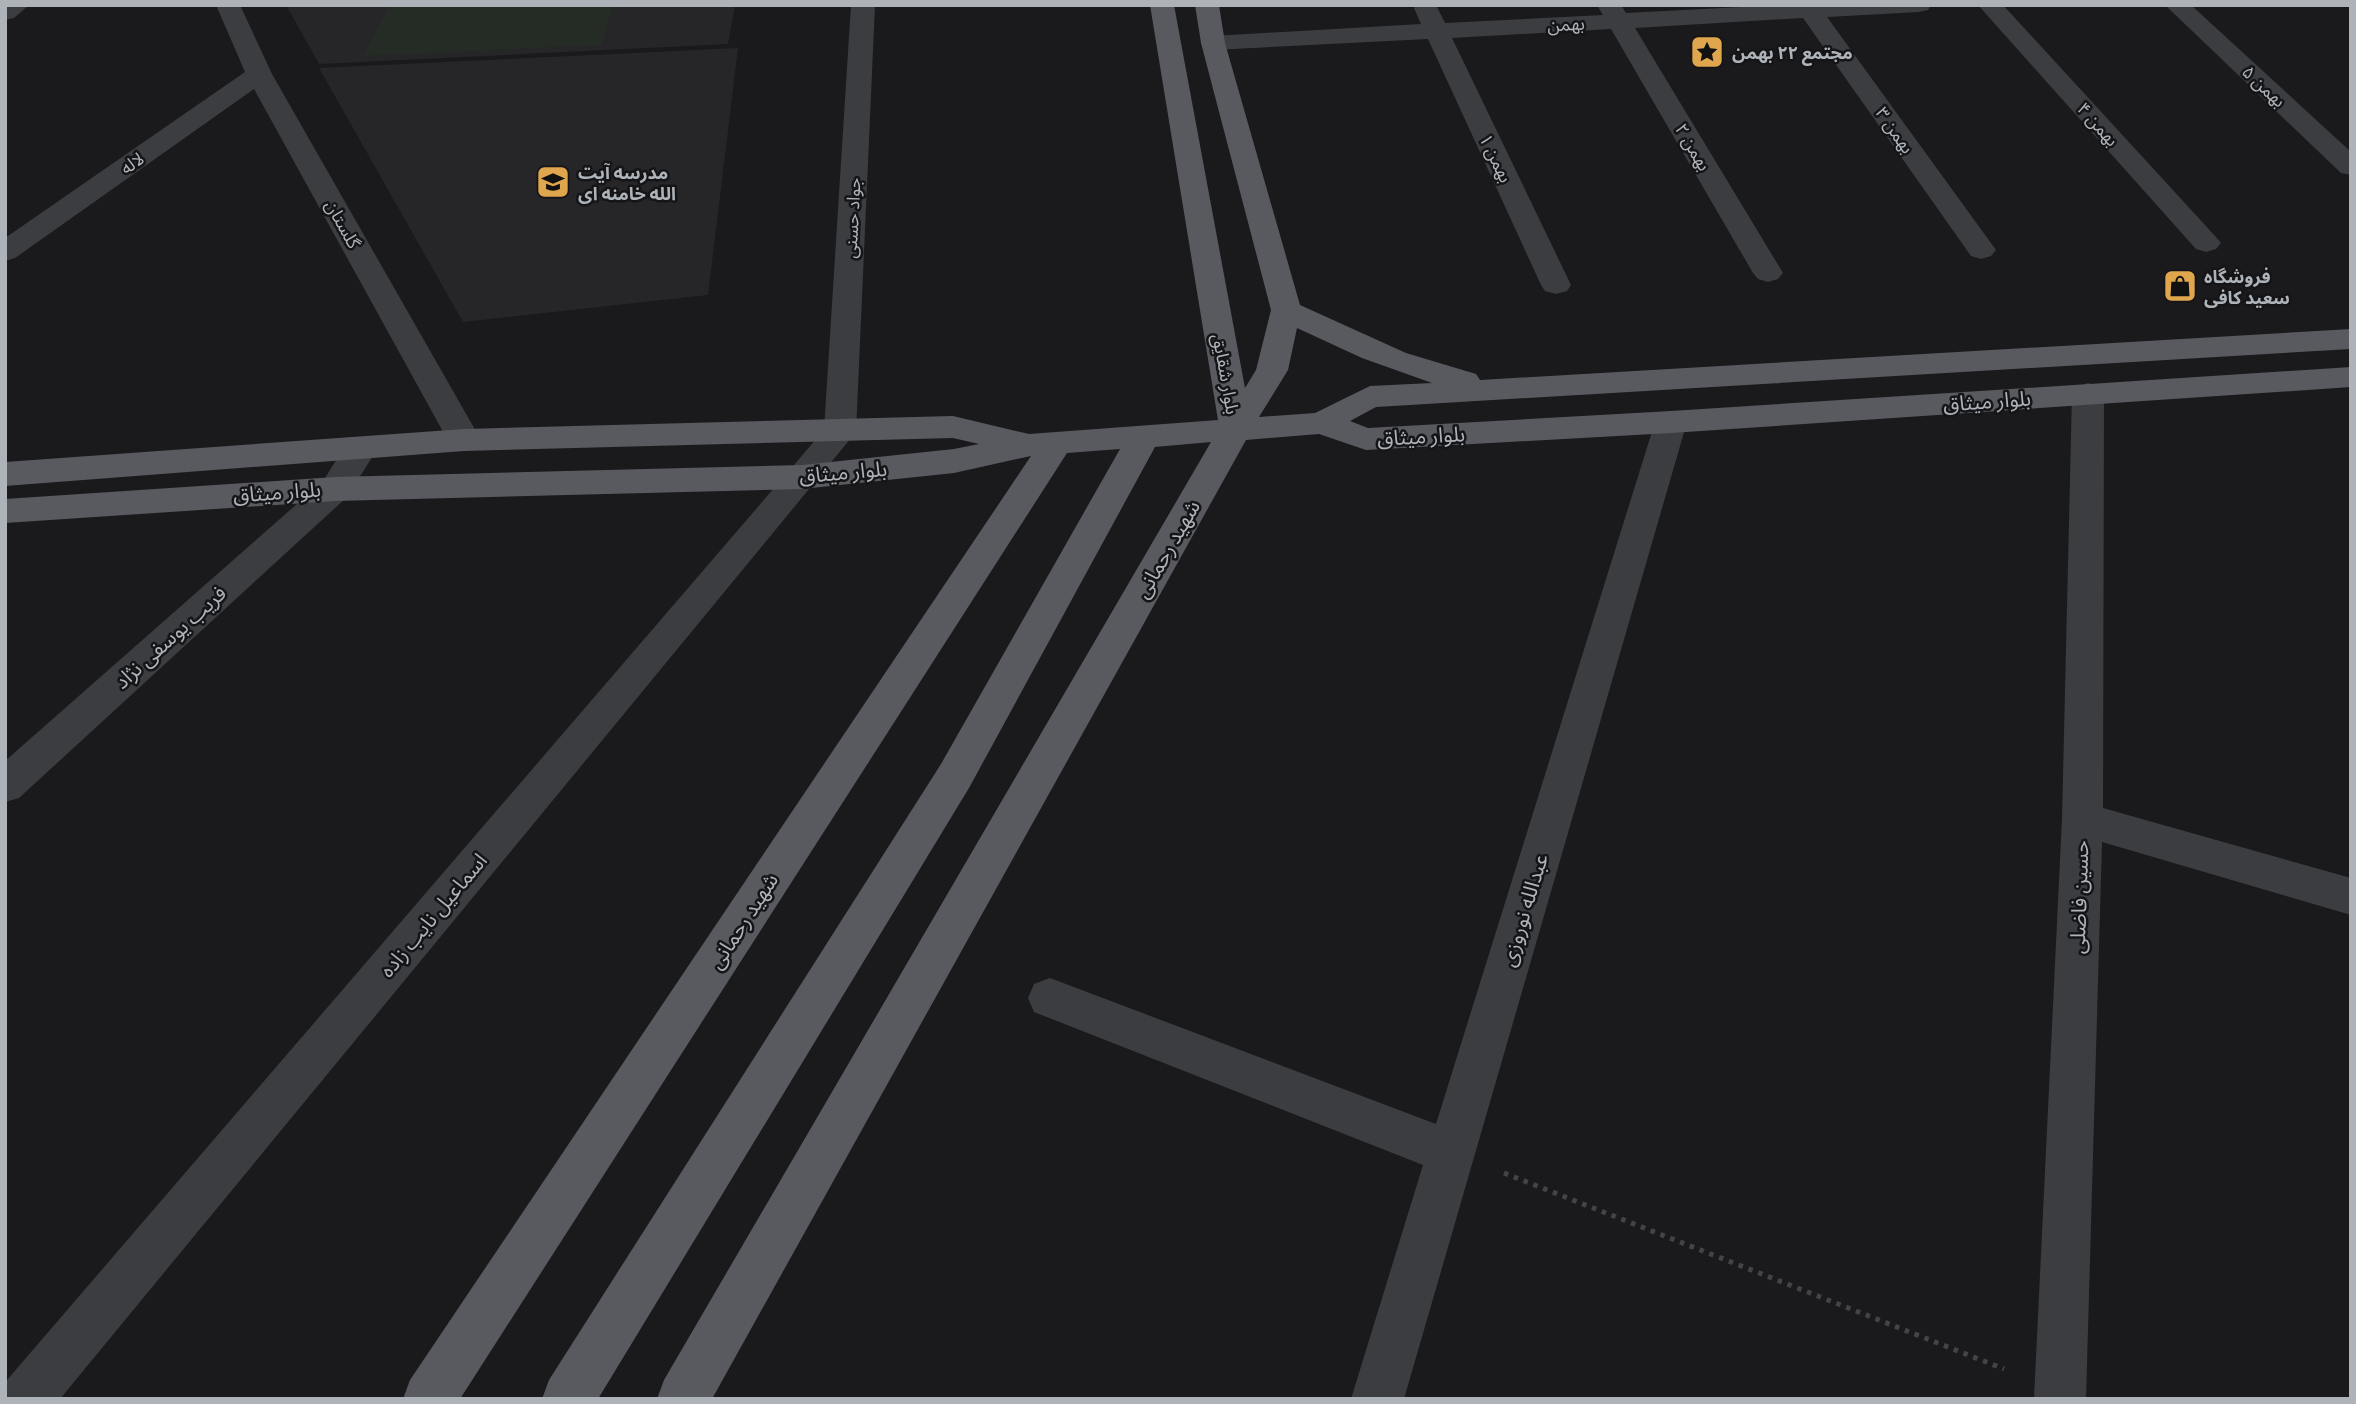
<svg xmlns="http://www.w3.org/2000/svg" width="2356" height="1404" viewBox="0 0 2356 1404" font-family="'PT Sans Narrow','Noto Sans Arabic',sans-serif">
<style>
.built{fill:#262629}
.green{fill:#252c25}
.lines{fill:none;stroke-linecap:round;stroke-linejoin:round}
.path{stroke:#424448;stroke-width:5;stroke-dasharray:4.5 6;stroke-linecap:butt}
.minor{fill:#3c3d41;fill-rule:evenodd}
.major{fill:#585a5f;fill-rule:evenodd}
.labels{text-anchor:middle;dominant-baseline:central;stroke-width:5;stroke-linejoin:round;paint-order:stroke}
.far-street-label{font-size:18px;fill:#aeb3ba;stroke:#151517}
.far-poi-label{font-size:18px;font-weight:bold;fill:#aeb3ba;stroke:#151517;text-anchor:start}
.street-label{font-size:21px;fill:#aeb3ba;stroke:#151517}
</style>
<rect width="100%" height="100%" fill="#1a1a1c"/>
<path class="built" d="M286,5H735L728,44L319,64Z
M738,48L708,295L463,322L319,68Z"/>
<path class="green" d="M432,5H613L601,45L363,56L389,7Z"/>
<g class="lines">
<path class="path" d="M1504,1173L2004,1369"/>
<path class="minor" d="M5,5H29L14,18L5,20Z
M216,5H240L272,74L481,440L476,448L464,451L452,448L254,89L15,258L5,261V238L245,72Z
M851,5H875L856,432L60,1399H5L7,1380L824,430Z
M1416,5H1436L1445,23L1603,15L1597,5H1621L1626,13L1779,5H1931L1928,10L1919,12L1827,17L1996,250L1991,256L1981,259L1971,256L1803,18L1635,28L1783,273L1778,279L1768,282L1758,279L1753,273L1611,29L1452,38L1571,285L1567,291L1556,294L1545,291L1541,285L1428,39L1213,50L1204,48L1201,43L1204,38L1213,36L1421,24L1414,8Z
M1978,5H2003L2216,237L2221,243L2216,249L2206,252L2196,249Z
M2165,5H2191L2351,152V175L2341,173Z
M2088,383L2099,387L2104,394L2103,808L2351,878V915L2102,842L2086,1399H2034L2062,819L2072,394L2077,387Z
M1671,411L1683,414L1687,422L1404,1399H1351L1423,1165L1034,1012L1028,998L1034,984L1050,978L1436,1124L1655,422L1659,414Z
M361,437L373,440L378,448L347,497L19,798L5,802V761L323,481L349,440Z"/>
<path class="major" d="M1150,5H1174L1245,388L1256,370L1271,310L1201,43L1195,5H1219L1225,43L1300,305L1406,353L1476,374L1480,380L2351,329V349L1376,407L1350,421L1368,428L1671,411L2351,367V387L1671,433L1366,450L1319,434L1246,440L712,1399H657L664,1380L1211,442L1155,447L969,788L598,1399H542L549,1380L941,764L1120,449L1067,453L460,1399H403L410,1380L1031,456L954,473L802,489L335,501L5,523V499L335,477L802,465L954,449L979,444L953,438L464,451L5,486V462L464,429L953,416L1029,434L1218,420ZM1297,328L1362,358L1432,383L1370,386L1315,413L1259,417L1288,370Z"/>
</g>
<defs>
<symbol id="sight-square" viewBox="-11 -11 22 22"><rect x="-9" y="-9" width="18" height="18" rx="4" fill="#e0a64e" stroke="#151517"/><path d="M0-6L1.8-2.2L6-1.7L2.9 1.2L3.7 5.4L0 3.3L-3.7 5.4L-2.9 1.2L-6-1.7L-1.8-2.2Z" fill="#111"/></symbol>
<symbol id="school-square" viewBox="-11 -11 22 22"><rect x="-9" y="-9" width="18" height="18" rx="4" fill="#e0a64e" stroke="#151517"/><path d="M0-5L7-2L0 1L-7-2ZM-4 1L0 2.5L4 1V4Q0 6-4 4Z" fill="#111"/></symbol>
<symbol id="shop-square" viewBox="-11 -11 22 22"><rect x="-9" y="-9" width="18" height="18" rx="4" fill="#e0a64e" stroke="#151517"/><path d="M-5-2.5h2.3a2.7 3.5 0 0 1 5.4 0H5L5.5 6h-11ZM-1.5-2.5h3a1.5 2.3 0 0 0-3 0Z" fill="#111"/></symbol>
</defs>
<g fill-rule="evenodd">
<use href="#sight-square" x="1688" y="33" width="38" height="38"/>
<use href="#school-square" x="534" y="163" width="38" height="38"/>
<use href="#shop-square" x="2161" y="267" width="38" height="38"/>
</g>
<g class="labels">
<g class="far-street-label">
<text transform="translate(1566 24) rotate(-3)">بهمن</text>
<text transform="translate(2264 86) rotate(43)">بهمن ۵</text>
<text transform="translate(2098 124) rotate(48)">بهمن ۴</text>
<text transform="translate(1895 130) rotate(55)">بهمن ۳</text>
<text transform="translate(1693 147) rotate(59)">بهمن ۲</text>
<text transform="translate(1496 158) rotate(64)">بهمن ۱</text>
<text transform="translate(132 163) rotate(-35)">لاله</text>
<text transform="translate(852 218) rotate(-87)">جواد حسنی</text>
<text transform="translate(343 224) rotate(61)">گلستان</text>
<text transform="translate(1226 374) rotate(80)">بلوار شقایق</text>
</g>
<g class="far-poi-label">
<text x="1732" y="52">مجتمع ۲۲ بهمن</text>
<text x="578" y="172">مدرسه آیت<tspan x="578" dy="21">الله خامنه ای</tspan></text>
<text x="2204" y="276">فروشگاه<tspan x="2204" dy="21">سعید کافی</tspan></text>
</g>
<g class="street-label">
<text transform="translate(1987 401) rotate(-4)">بلوار میثاق</text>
<text transform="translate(1421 436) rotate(-3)">بلوار میثاق</text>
<text transform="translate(843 472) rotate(-5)">بلوار میثاق</text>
<text transform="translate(277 492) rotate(-4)">بلوار میثاق</text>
<text transform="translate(1167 549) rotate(-60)">شهید رحمانی</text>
<text transform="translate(170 637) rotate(-42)">فریب یوسفی نژاد</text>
<text transform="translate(2079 897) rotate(-88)">حسین فاضلی</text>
<text transform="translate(1524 910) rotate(-73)">عبدالله نوروزی</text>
<text transform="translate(433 915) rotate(-50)">اسماعیل نایب زاده</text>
<text transform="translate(743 921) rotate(-57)">شهید رحمانی</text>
</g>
</g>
<rect width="2356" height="1404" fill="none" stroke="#aeb3ba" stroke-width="14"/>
</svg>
